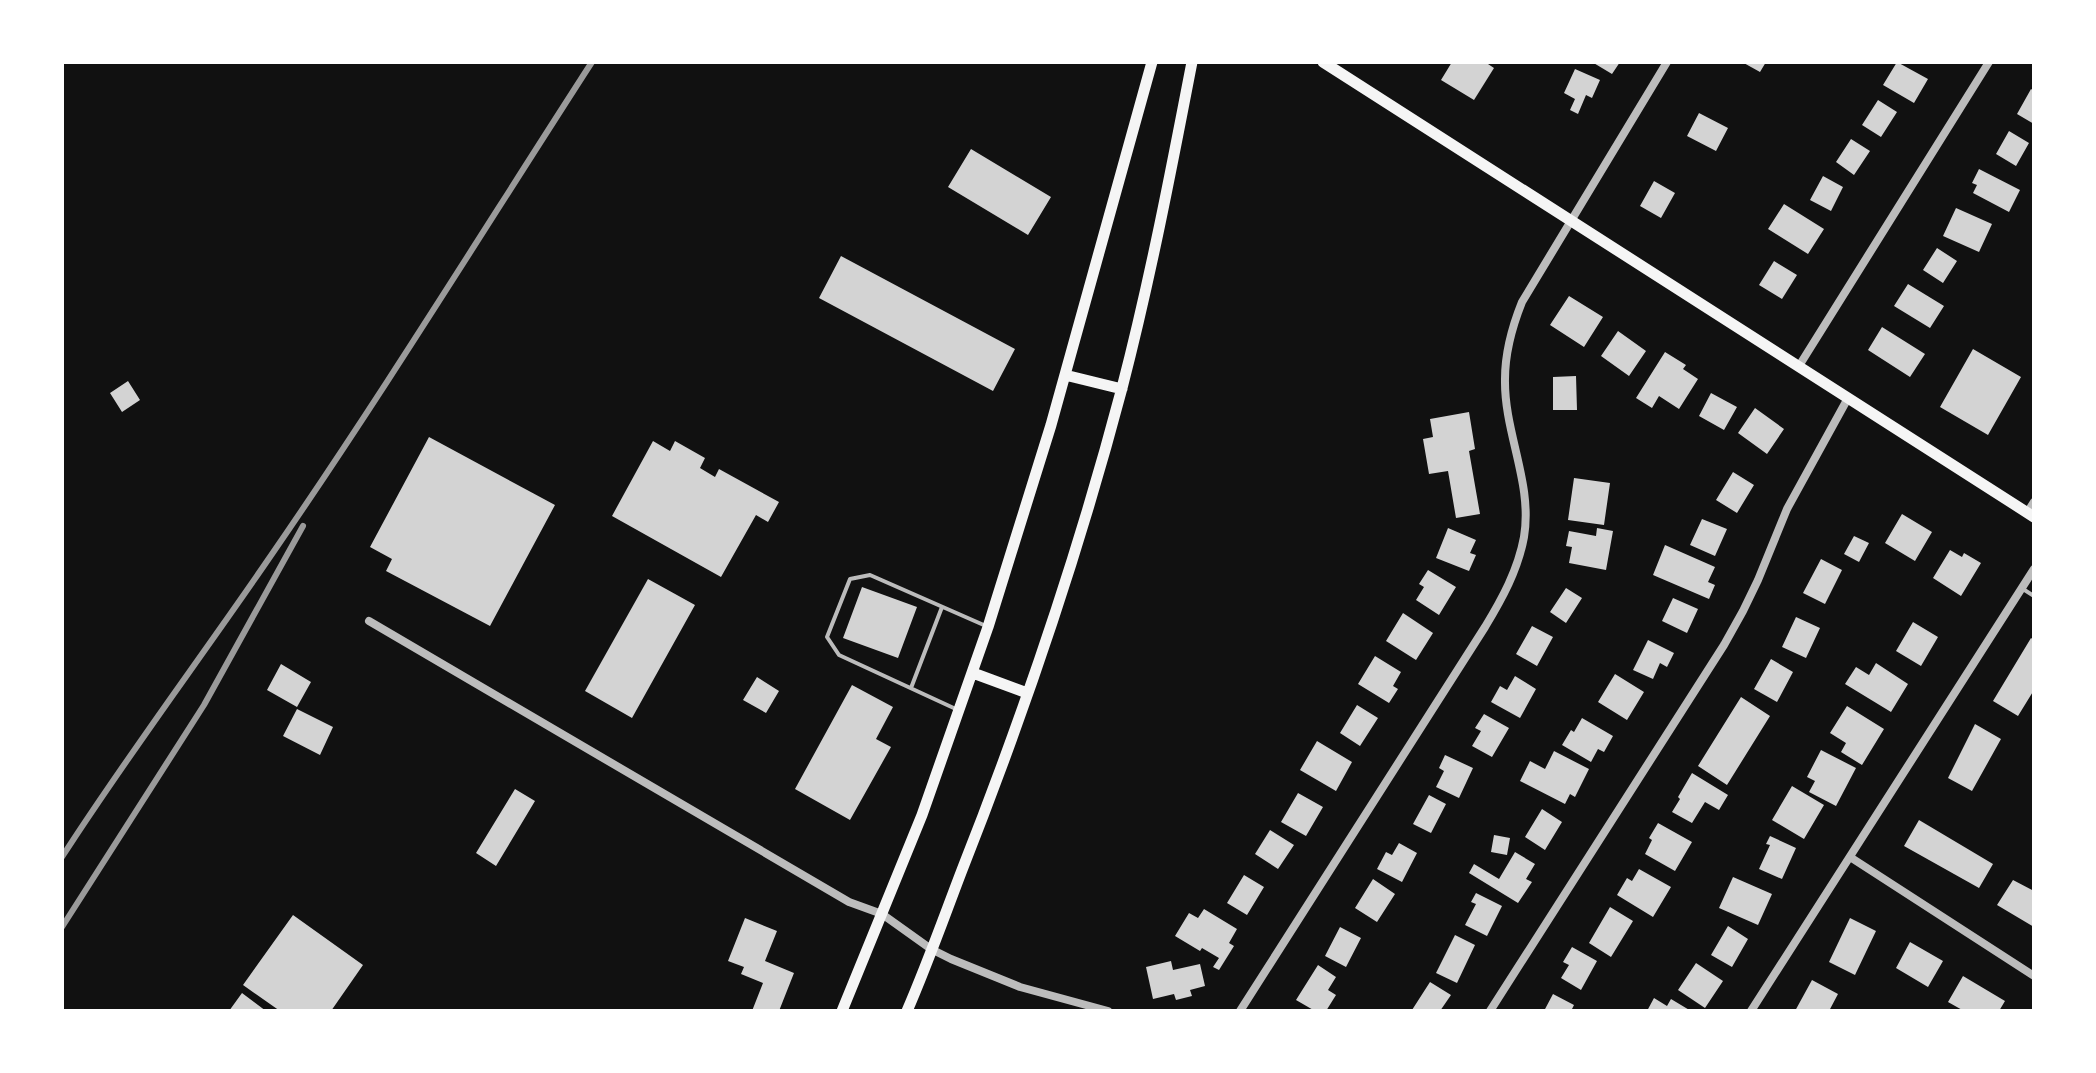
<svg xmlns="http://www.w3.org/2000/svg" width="2096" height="1073" viewBox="0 0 2096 1073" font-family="'Exo 2',sans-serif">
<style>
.building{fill:#d3d3d3}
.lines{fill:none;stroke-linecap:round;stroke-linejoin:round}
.service{stroke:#bcbcbc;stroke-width:4}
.minor{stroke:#bcbcbc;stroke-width:8}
.secondary{stroke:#f5f5f5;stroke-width:11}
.rail{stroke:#9a9a9a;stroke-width:6}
</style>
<rect width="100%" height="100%" fill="#111"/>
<path class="building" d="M1452,62H1485L1494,68L1474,100L1441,80Z
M1592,62H1620L1612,74Z
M1742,62H1766L1760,72Z
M1897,62L1928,79L1914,103L1883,85Z
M1575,69L1600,80L1592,98L1586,95L1578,114L1570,110L1575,99L1564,93Z
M2031,89L2034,91V124L2017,114Z
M1878,100L1897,112L1881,137L1862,125Z
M1699,113L1728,128L1716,151L1687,136Z
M2009,131L2029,143L2016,166L1996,154Z
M1851,139L1870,151L1854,175L1836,162Z
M971,149L1051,197L1028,235L948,187Z
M1979,169L2020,190L2009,212L1973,193L1977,185L1972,183Z
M1823,176L1843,187L1831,211L1810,200Z
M1654,181L1675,193L1661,218L1640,206Z
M1784,204L1824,229L1808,254L1768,229Z
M1956,208L1992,224L1979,252L1943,236Z
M1937,248L1957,261L1943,283L1923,270Z
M841,256L1015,349L993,391L819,298Z
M1774,261L1797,275L1782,299L1759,285Z
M1908,284L1944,306L1930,328L1894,306Z
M1569,296L1603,317L1584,347L1550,325Z
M1882,327L1925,354L1910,377L1868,350Z
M1618,331L1646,351L1629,376L1601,356Z
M1973,349L2021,377L1988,435L1940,407Z
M1665,352L1686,365L1683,369L1698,379L1679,409L1659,396L1652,408L1636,398Z
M1576,376L1577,410H1553V377Z
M128,381L140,400L122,412L110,393Z
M1711,393L1737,407L1724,430L1699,416Z
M1755,408L1784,429L1767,454L1738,433Z
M1469,412L1475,449L1469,451L1480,514L1456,518L1448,471L1429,474L1423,439L1433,437L1430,419Z
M429,437L555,505L490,626L386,571L392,559L370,547Z
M653,441L670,451L675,441L705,458L700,468L715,477L719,469L779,502L768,522L756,515L721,577L612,516Z
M1733,472L1754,485L1737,513L1716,500Z
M1574,478L1610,483L1604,525L1568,520Z
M1902,514L1932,532L1915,561L1885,543Z
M1702,519L1727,529L1715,556L1690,545Z
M1448,528L1476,540L1470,553L1476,555L1469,571L1436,558Z
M1597,528L1613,531L1606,570L1569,563L1572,547L1566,546L1569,531L1596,536Z
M1854,536L1869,543L1859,562L1844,554Z
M1665,545L1715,567L1708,582L1715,585L1709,599L1653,575Z
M1950,550L1962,557L1964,553L1981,563L1961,596L1933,578Z
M1821,559L1842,570L1825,604L1803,593Z
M1428,570L1456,587L1439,615L1416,600L1424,587L1419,584Z
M648,579L695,605L632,718L585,691Z
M862,587L917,607L898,658L843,638Z
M1566,588L1582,598L1566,623L1550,612Z
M1673,598L1698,609L1687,633L1662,621Z
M1403,613L1433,633L1416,660L1386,641Z
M1796,617L1820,628L1806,658L1782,647Z
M1913,622L1938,637L1921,666L1896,651Z
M1532,626L1553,637L1537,666L1516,654Z
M2031,638L2034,640V690L2018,716L1993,701Z
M1648,640L1674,653L1667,667L1660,663L1653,679L1633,670Z
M1375,656L1401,672L1393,686L1398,689L1389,703L1358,684Z
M1771,659L1793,672L1777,702L1754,689Z
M1876,663L1908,684L1891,712L1845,684L1856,667L1869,675Z
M281,664L311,682L297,707L267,690Z
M1615,674L1644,692L1627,720L1598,702Z
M1515,676L1536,689L1520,718L1491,702L1500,686L1507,690Z
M757,677L779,691L766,713L743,700Z
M852,685L893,707L876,739L891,747L850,820L795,789Z
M1741,697L1770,716L1727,785L1698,766Z
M1357,705L1378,718L1360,746L1340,733Z
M1847,706L1884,729L1862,765L1841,752L1846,743L1830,733Z
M297,709L333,727L320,755L283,736Z
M1484,714L1509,728L1492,757L1472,746L1481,731L1475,728Z
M1582,718L1613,736L1604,752L1598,749L1591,762L1562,745L1571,730L1574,732Z
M1975,724L2001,739L1972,791L1948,778Z
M1317,741L1352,762L1336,791L1300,770Z
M1821,750L1856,768L1836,806L1809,792L1815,781L1807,777Z
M1554,751L1589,769L1575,797L1570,794L1565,804L1520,781L1530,761L1545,769Z
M1445,755L1473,768L1459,798L1436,787L1444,771L1439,768Z
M1692,773L1728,795L1719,810L1705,802L1692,823L1672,812L1680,799L1678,797Z
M1792,786L1824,805L1804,839L1772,820Z
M515,789L535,801L496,866L476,853Z
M1298,793L1323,807L1306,836L1281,822Z
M1429,795L1446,804L1431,833L1413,824Z
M1542,809L1562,822L1545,850L1525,837Z
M1919,820L1993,864L1979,888L1904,846Z
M1658,823L1692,842L1675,871L1645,854L1652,840L1649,838Z
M1270,830L1294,845L1278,869L1255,854Z
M1494,835L1510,838L1507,855L1491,852Z
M1770,836L1796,848L1782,879L1759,869L1770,845L1766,844Z
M1399,843L1417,853L1402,882L1377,869L1386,852L1392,855Z
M1515,852L1535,864L1526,879L1532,882L1518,903L1469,873L1474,864L1499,879Z
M1639,869L1671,887L1653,917L1617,895L1627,878L1632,881Z
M1244,875L1264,887L1247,915L1227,903Z
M1733,877L1772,894L1758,925L1719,908Z
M1373,879L1395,894L1377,922L1355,908Z
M2013,880L2034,891V927L1997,905Z
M1476,893L1502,906L1487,936L1465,925L1476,904L1471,902Z
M1610,907L1633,921L1611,957L1589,943Z
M1204,909L1237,929L1229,943L1234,946L1219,970L1213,967L1219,958L1202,948L1200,951L1175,936L1189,913L1198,918Z
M293,915L363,965L331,1011H280L243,985Z
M745,918L777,931L765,961L794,973L779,1011H752L763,983L741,974L744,967L728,961Z
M1850,918L1876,931L1855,975L1829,962Z
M1728,926L1748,939L1732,967L1711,955Z
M1340,927L1361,938L1346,967L1325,956Z
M1455,935L1475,945L1457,983L1436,973Z
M1910,942L1943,961L1928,987L1896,968Z
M1572,947L1597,961L1581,990L1561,978L1569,965L1563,962Z
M1171,961L1173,970L1200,964L1205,986L1190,990L1192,996L1176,1000L1174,994L1153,999L1146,967Z
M1696,963L1723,981L1705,1008L1678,990Z
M1318,965L1336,977L1328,990L1336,995L1326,1011H1315L1296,1000Z
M1963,976L2005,1001L1999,1011H1964L1948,1002Z
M1812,980L1838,994L1829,1011H1795Z
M1430,982L1451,995L1440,1011H1414L1412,1010Z
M242,993L266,1011H229Z
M1553,994L1574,1005L1571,1011H1544Z
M1654,998L1667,1006L1671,999L1691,1011H1647Z"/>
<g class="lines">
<path class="service" d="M2023,589L2034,596
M911,688L942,607
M958,710L839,655L827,637L850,579L870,575L986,626"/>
<path class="minor" d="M1799,366L1989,62
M2027,513L2034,502
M369,621L849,902L882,914L931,949L951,959L1020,987L1108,1011
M1850,857L2034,976
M1240,1011L1485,627C1502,599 1518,570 1524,537C1533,483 1504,433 1505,379C1505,352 1512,327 1522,302L1667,62
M1490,1011L1724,645L1743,611L1758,580L1787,509L1848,398
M1751,1011L2034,569"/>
<path class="secondary" d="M1323,62L2034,517
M1065,375L1122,389
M973,673L1027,693
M842,1011L922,815L988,627L1051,425L1152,62
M907,1011C927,965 944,917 962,870C1024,713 1079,551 1122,388C1150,280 1171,171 1192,62"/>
<path class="rail" d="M62,857C129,753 203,655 272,554C383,393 486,226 592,62
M62,927L204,705L303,526"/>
</g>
<rect width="2096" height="1073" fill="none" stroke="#ffffff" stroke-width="128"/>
</svg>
